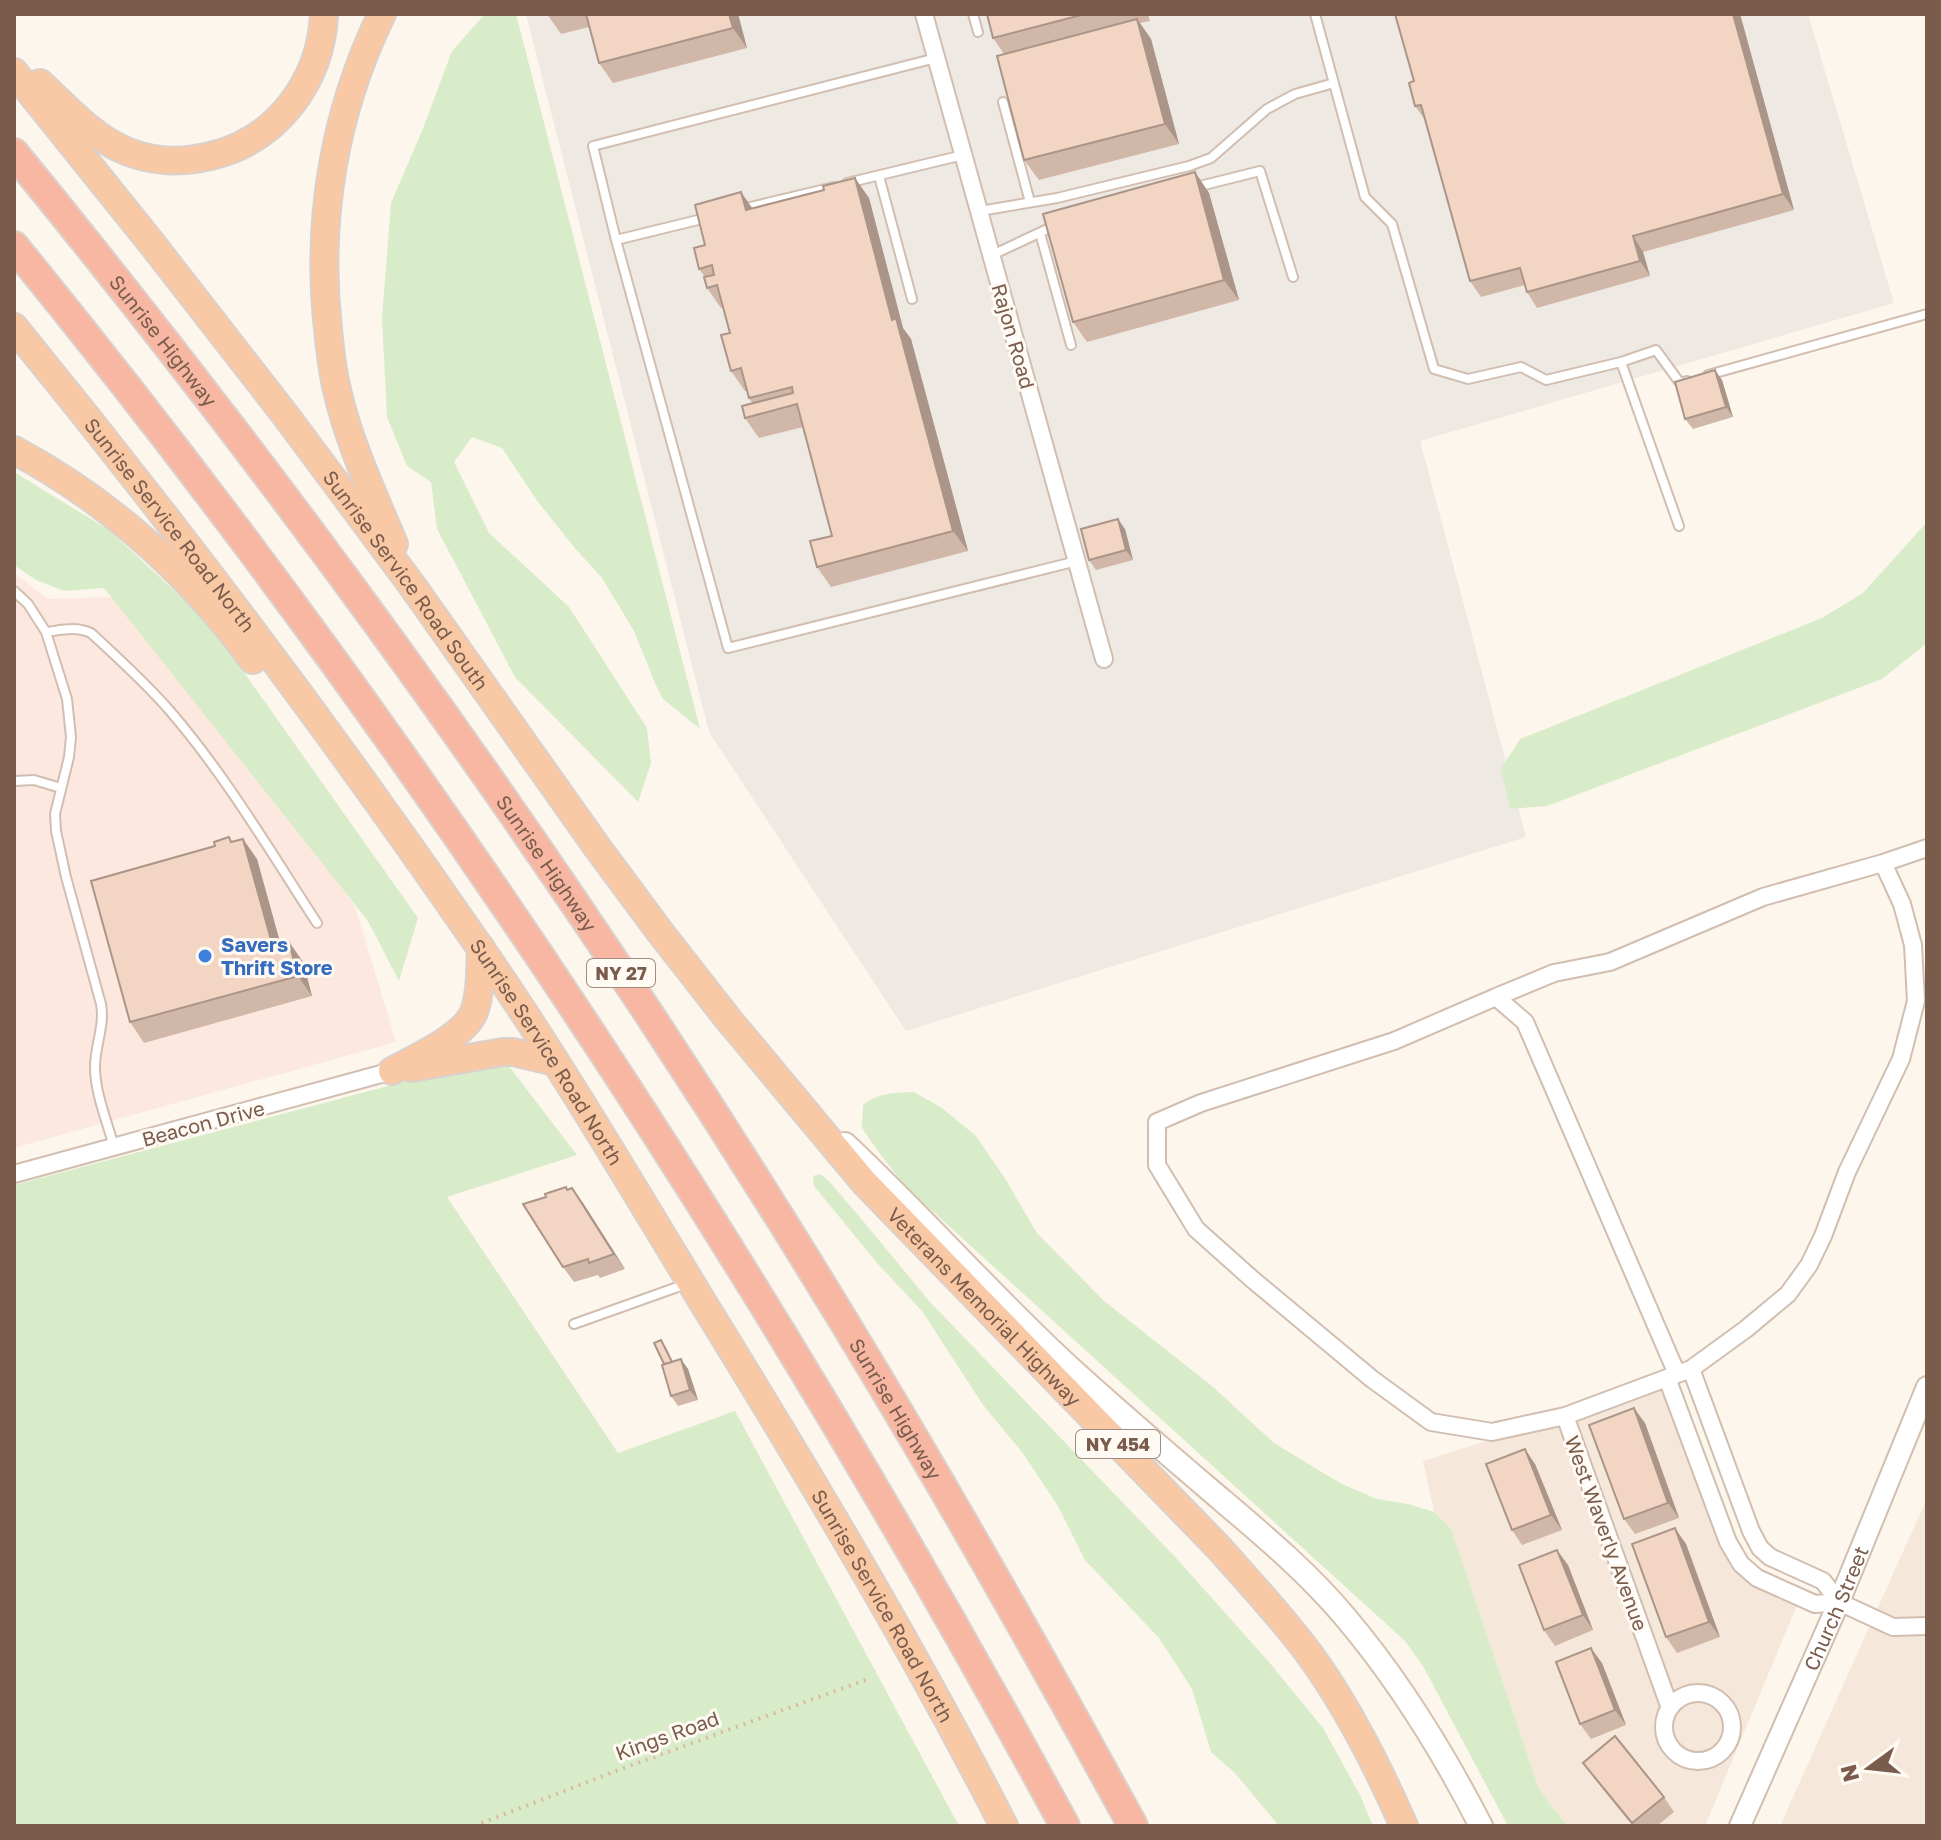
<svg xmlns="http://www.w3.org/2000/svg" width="1941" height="1840" viewBox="0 0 1941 1840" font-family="'Golos Text',sans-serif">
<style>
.residential{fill:#f5e8da}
.commercial{fill:#fde8e0}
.industrial{fill:#efe9e4}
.green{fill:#d8ecc9}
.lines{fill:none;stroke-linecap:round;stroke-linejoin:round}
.service-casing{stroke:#d1beb0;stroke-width:12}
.minor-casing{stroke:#d1beb0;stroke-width:20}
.tertiary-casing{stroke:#d1beb0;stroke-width:24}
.secondary-casing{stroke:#d6c0b0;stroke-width:26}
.trunk-casing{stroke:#dad1cd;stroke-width:30}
.motorway-casing{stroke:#dad1cd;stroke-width:32}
.path{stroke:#d9b8a5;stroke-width:4;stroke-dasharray:2 6;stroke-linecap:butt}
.service{stroke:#fff;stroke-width:8}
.minor{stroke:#fff;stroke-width:16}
.tertiary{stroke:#fff;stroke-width:20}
.secondary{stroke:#fff;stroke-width:22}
.trunk{stroke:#f9c8a4;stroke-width:26}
.motorway{stroke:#f7b7a3;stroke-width:28}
.wall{fill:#d1b7a8}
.shaded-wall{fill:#aa9588}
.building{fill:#f3d5c3;stroke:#aa9588;stroke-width:2}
.shop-dot{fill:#3f7fe0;stroke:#fffaf3;stroke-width:3}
.labels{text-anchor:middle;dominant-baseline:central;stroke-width:6;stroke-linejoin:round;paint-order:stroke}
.shield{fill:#fffaf3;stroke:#a28b7f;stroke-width:2}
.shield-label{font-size:18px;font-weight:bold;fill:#7a5c4d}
.street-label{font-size:20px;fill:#7a5c4d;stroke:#fffaf3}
.shop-label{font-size:20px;font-weight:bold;fill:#366cbe;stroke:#fffaf3;text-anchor:start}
</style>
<rect width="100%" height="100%" fill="#fdf6ec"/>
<path class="residential" d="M1667,1378L1741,1564L1800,1598L1705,1826H1568L1548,1802L1538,1786L1451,1530L1434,1512L1423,1461L1565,1416Z
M1927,1498V1826H1780Z"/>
<path class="commercial" d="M14,573L48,599L113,597L251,756L355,906L396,1042L14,1148Z"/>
<path class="industrial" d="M526,14H1808L1894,303L1420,441L1526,837L906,1031L709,732Z"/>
<path class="green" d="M485,14H516L700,729L663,699L655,683L634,631L602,578L574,547L538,502L502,448L472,437L454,462L489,533L569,607L647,728L651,763L638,802L515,677L437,529L431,482L407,466L387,417L382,319L391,203L422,131L452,51Z
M14,472L109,530L209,623L418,918L399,981L368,921L104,588L64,591L36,580L14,565Z
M1927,522V643L1882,679L1547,806L1510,809L1501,769L1520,739L1822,618L1863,593Z
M501,1056L577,1155L447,1197L618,1453L735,1411L959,1826H14V1185Z
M914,1092L942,1108L976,1136L1006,1180L1036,1232L1104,1301L1212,1386L1274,1443L1340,1483L1377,1499L1408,1504L1434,1512L1451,1529L1538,1786L1548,1802L1568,1826H1508L1423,1666L1405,1641L906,1187L877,1150L862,1128L863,1105C880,1092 893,1093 914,1092Z
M820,1174L829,1181L863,1221L930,1302L1177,1559L1269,1662L1323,1728L1360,1795L1373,1826H1279L1235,1773L1211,1752L1192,1689L1159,1638L1085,1560L1058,1506L1022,1452L983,1405L922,1311L878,1264L814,1186L813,1176Z"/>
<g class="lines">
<defs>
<path id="service" d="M973,14L978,32
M1315,14L1365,197L1392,224L1434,369L1468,379L1521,367L1546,380L1621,362L1679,526
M1003,102L1030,202
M879,176L912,299
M847,183L963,155
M1196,187L1260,171L1293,277
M742,209L834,187
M980,211L1057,198L1189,166L1211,158L1267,109L1295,94L1334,83
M706,218L616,240L593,146L936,58
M1040,233L1071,345
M616,240L728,648L1077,561
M992,255L1056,225
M1621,362L1656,350L1680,383L1687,381
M1708,375L1927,314
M14,591L28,604L46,632L67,699L71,737L69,757L55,814L56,831L66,877L101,1004C105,1026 95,1045 95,1067C95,1093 107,1121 114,1147
M46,632C62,630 76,626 91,633C118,658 146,683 170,711C226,776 270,851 317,923
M14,781L34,780L61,788
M574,1324L686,1284"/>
<path id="minor" d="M924,14L1104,659
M1496,997L1554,973L1610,962L1763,897L1883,863L1927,848
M14,1174L392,1071
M1691,1369L1751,1531L1760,1548L1770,1557L1823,1581L1839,1602L1893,1627L1927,1626
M1667,1378L1728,1542L1741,1564L1757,1578L1815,1604L1839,1602
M1565,1416L1492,1432L1431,1422L1372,1379L1252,1279L1196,1229L1157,1165V1122L1201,1103L1394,1041L1496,997L1525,1022L1677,1374
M1664 1727a34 34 0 1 1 68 0a34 34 0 1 1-68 0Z
M1670,1708L1565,1416L1691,1369L1746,1329L1788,1294L1809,1265L1823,1236L1847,1172L1901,1059L1916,1001L1913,945L1902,904L1883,863"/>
<g id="tertiary">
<path id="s1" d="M1740,1826L1839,1602L1927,1387"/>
</g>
<path id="secondary" d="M845,1144C922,1216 991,1295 1068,1366C1114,1408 1162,1449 1210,1490C1257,1530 1306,1570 1346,1618C1400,1682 1443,1752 1481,1826"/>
<g id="trunk">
<path d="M382,14C334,112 316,221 328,329C330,349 332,370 337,390C349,443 373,494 394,544"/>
<path id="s2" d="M14,72L153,245L286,416L411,584L597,847L660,932L728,1019L864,1182L1219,1548C1250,1583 1282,1617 1310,1655C1348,1707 1378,1767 1404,1826"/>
<path d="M40,83C67,108 92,137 126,151C153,162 183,163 210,156C277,141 321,81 324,14"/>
<path id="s3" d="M14,327C178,528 334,735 481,949C560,1063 630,1183 702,1301C808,1473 912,1646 1004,1826"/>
<path d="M14,450C109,501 189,573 253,660"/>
<path d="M411,1068L503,1052H513L555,1062"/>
<path d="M392,1071C415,1058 464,1037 474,1012C481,993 480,969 481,948"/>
</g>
<g id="motorway">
<path id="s4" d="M14,153C328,537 617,943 872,1368C963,1519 1049,1672 1133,1826"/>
<path d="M14,246C413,735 764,1271 1065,1826"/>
</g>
</defs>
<use href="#service" class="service-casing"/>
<use href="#minor" class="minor-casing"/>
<use href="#tertiary" class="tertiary-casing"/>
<use href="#secondary" class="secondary-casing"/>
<use href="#trunk" class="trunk-casing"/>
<use href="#motorway" class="motorway-casing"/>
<path class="path" d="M474,1826L621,1769L871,1678"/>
<use href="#service" class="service"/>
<use href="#minor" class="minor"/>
<use href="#tertiary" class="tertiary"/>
<use href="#secondary" class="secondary"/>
<use href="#trunk" class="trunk"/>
<use href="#motorway" class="motorway"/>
</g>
<path class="wall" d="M547,14H738L747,48L613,83L599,63L589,27L561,34Z
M987,14H1148L1150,21L1140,23L1151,39L1179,144L1039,180L1024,160L1004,54L993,38Z
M1740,14L1794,210L1643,252L1650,276L1537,308L1527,292L1525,285L1481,297L1470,281L1426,121L1415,106L1414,81Z
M1195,172L1209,193L1239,300L1087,342L1073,322Z
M855,178L869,198L903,328L911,339L968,551L831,587L817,567L832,536L803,427L759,438L745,418L753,404L749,398L747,391H745L731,371L730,333L723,307L721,308L707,288L705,277L699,269L705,245L753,209L824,190Z
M1722,380L1733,417L1693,429L1685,419Z
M1125,529L1133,560L1096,570L1089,560Z
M229,837L232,842L257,859L280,945L289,942L303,962L312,996L144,1043L130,1022L215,846Z
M566,1187L583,1203L625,1269L600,1278L598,1275L574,1282L563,1267Z
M665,1345L673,1362L688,1369L698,1400L678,1406L671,1396L664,1364Z
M1645,1423L1679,1518L1635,1534L1624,1519Z
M1535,1464L1562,1530L1522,1545L1512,1530Z
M1686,1544L1720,1637L1677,1653L1666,1637Z
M1568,1565L1593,1630L1555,1646L1544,1630Z
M1602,1663L1626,1725L1591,1739L1580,1724Z
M1583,1763L1664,1797L1674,1812L1657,1826H1633L1594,1778Z"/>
<path class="shaded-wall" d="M729,14H738L747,48L733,28Z
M1733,14H1740L1794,210L1783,194Z
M1137,19L1151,39L1179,144L1165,124Z
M1195,172L1209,193L1239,300L1224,280Z
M855,178L869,198L903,328L911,339L968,551L953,531L892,320Z
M741,192L755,212L746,210Z
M1633,236L1643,252L1650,276L1640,261Z
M1715,370L1722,380L1733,417L1726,407Z
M1118,519L1125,529L1133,560L1126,550Z
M243,839L257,859L287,967L273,947Z
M289,942L303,962L312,996L298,976Z
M572,1188L583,1203L625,1269L614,1254Z
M681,1359L688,1369L698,1400L690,1390Z
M1634,1408L1645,1423L1679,1518L1668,1503Z
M1525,1449L1535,1464L1562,1530L1551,1515Z
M1675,1528L1686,1544L1720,1637L1709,1622Z
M1557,1550L1568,1565L1593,1630L1583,1615Z
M1591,1648L1602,1663L1626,1725L1615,1710Z"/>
<path class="building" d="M586,14H729L733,28L599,63Z
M987,14H1085L993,38Z
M1395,14H1733L1783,194L1633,236L1640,261L1527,292L1520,268L1470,281L1421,105L1415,106L1409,83L1414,81Z
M1137,19L1165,124L1024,160L997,56Z
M1195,172L1224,280L1073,322L1043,214Z
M855,178L892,320L896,318L953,531L817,567L810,541L832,536L797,404L745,418L742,406L793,393L792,387L749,398L741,368L731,371L721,335L730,333L717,285L707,288L704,277L714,275L712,265L699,269L694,248L705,245L695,205L741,192L746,210L824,190L823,186Z
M1715,370L1726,407L1685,419L1675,382Z
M1118,519L1126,550L1089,560L1081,529Z
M229,837L231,842L243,839L273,947L289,942L298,976L130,1022L91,881L215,846L214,842Z
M566,1187L567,1190L572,1188L614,1254L589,1263L588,1259L563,1267L523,1204L546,1197L545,1194Z
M661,1340L672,1362L664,1364L654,1343Z
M681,1359L690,1390L671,1396L662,1365Z
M1634,1408L1668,1503L1624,1519L1589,1425Z
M1525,1449L1551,1515L1512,1530L1486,1464Z
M1675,1528L1709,1622L1666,1637L1632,1544Z
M1557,1550L1583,1615L1544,1630L1519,1565Z
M1591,1648L1615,1710L1580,1724L1556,1662Z
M1615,1736L1664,1797L1632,1823L1583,1763Z"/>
<circle class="shop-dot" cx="205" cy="956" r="8"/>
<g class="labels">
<g class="shield">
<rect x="587" y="959" width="68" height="28" rx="6"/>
<rect x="1076" y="1430" width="84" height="28" rx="6"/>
</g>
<g class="shield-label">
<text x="621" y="973">NY 27</text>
<text x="1118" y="1444">NY 454</text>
</g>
<g class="street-label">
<text transform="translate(1014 336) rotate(74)">Rajon Road</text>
<text stroke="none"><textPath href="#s4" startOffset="240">Sunrise Highway</textPath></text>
<text stroke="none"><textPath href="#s3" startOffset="252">Sunrise Service Road North</textPath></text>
<text stroke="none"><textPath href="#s2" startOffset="642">Sunrise Service Road South</textPath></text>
<text stroke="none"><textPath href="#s4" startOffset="888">Sunrise Highway</textPath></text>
<text stroke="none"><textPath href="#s3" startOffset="900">Sunrise Service Road North</textPath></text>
<text transform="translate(203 1123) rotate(-15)">Beacon Drive</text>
<text stroke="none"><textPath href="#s2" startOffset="1572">Veterans Memorial Highway</textPath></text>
<text stroke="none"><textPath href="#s4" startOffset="1536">Sunrise Highway</textPath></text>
<text transform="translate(1607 1533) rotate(70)">West Waverly Avenue</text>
<text stroke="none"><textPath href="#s3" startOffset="1548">Sunrise Service Road North</textPath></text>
<text stroke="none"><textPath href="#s1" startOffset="238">Church Street</textPath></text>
<text transform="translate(667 1735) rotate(-20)">Kings Road</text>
</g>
<g class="shop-label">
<text x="221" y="944">Savers<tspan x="221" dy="23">Thrift Store</tspan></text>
</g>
</g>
<rect width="1941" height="1840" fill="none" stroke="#7a5c4d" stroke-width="32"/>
<g transform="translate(1869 1768) rotate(255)" stroke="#fffaf3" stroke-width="6" paint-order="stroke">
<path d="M0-6L14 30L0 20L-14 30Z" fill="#7a5c4d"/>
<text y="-12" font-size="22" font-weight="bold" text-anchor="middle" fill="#7a5c4d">N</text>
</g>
</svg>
